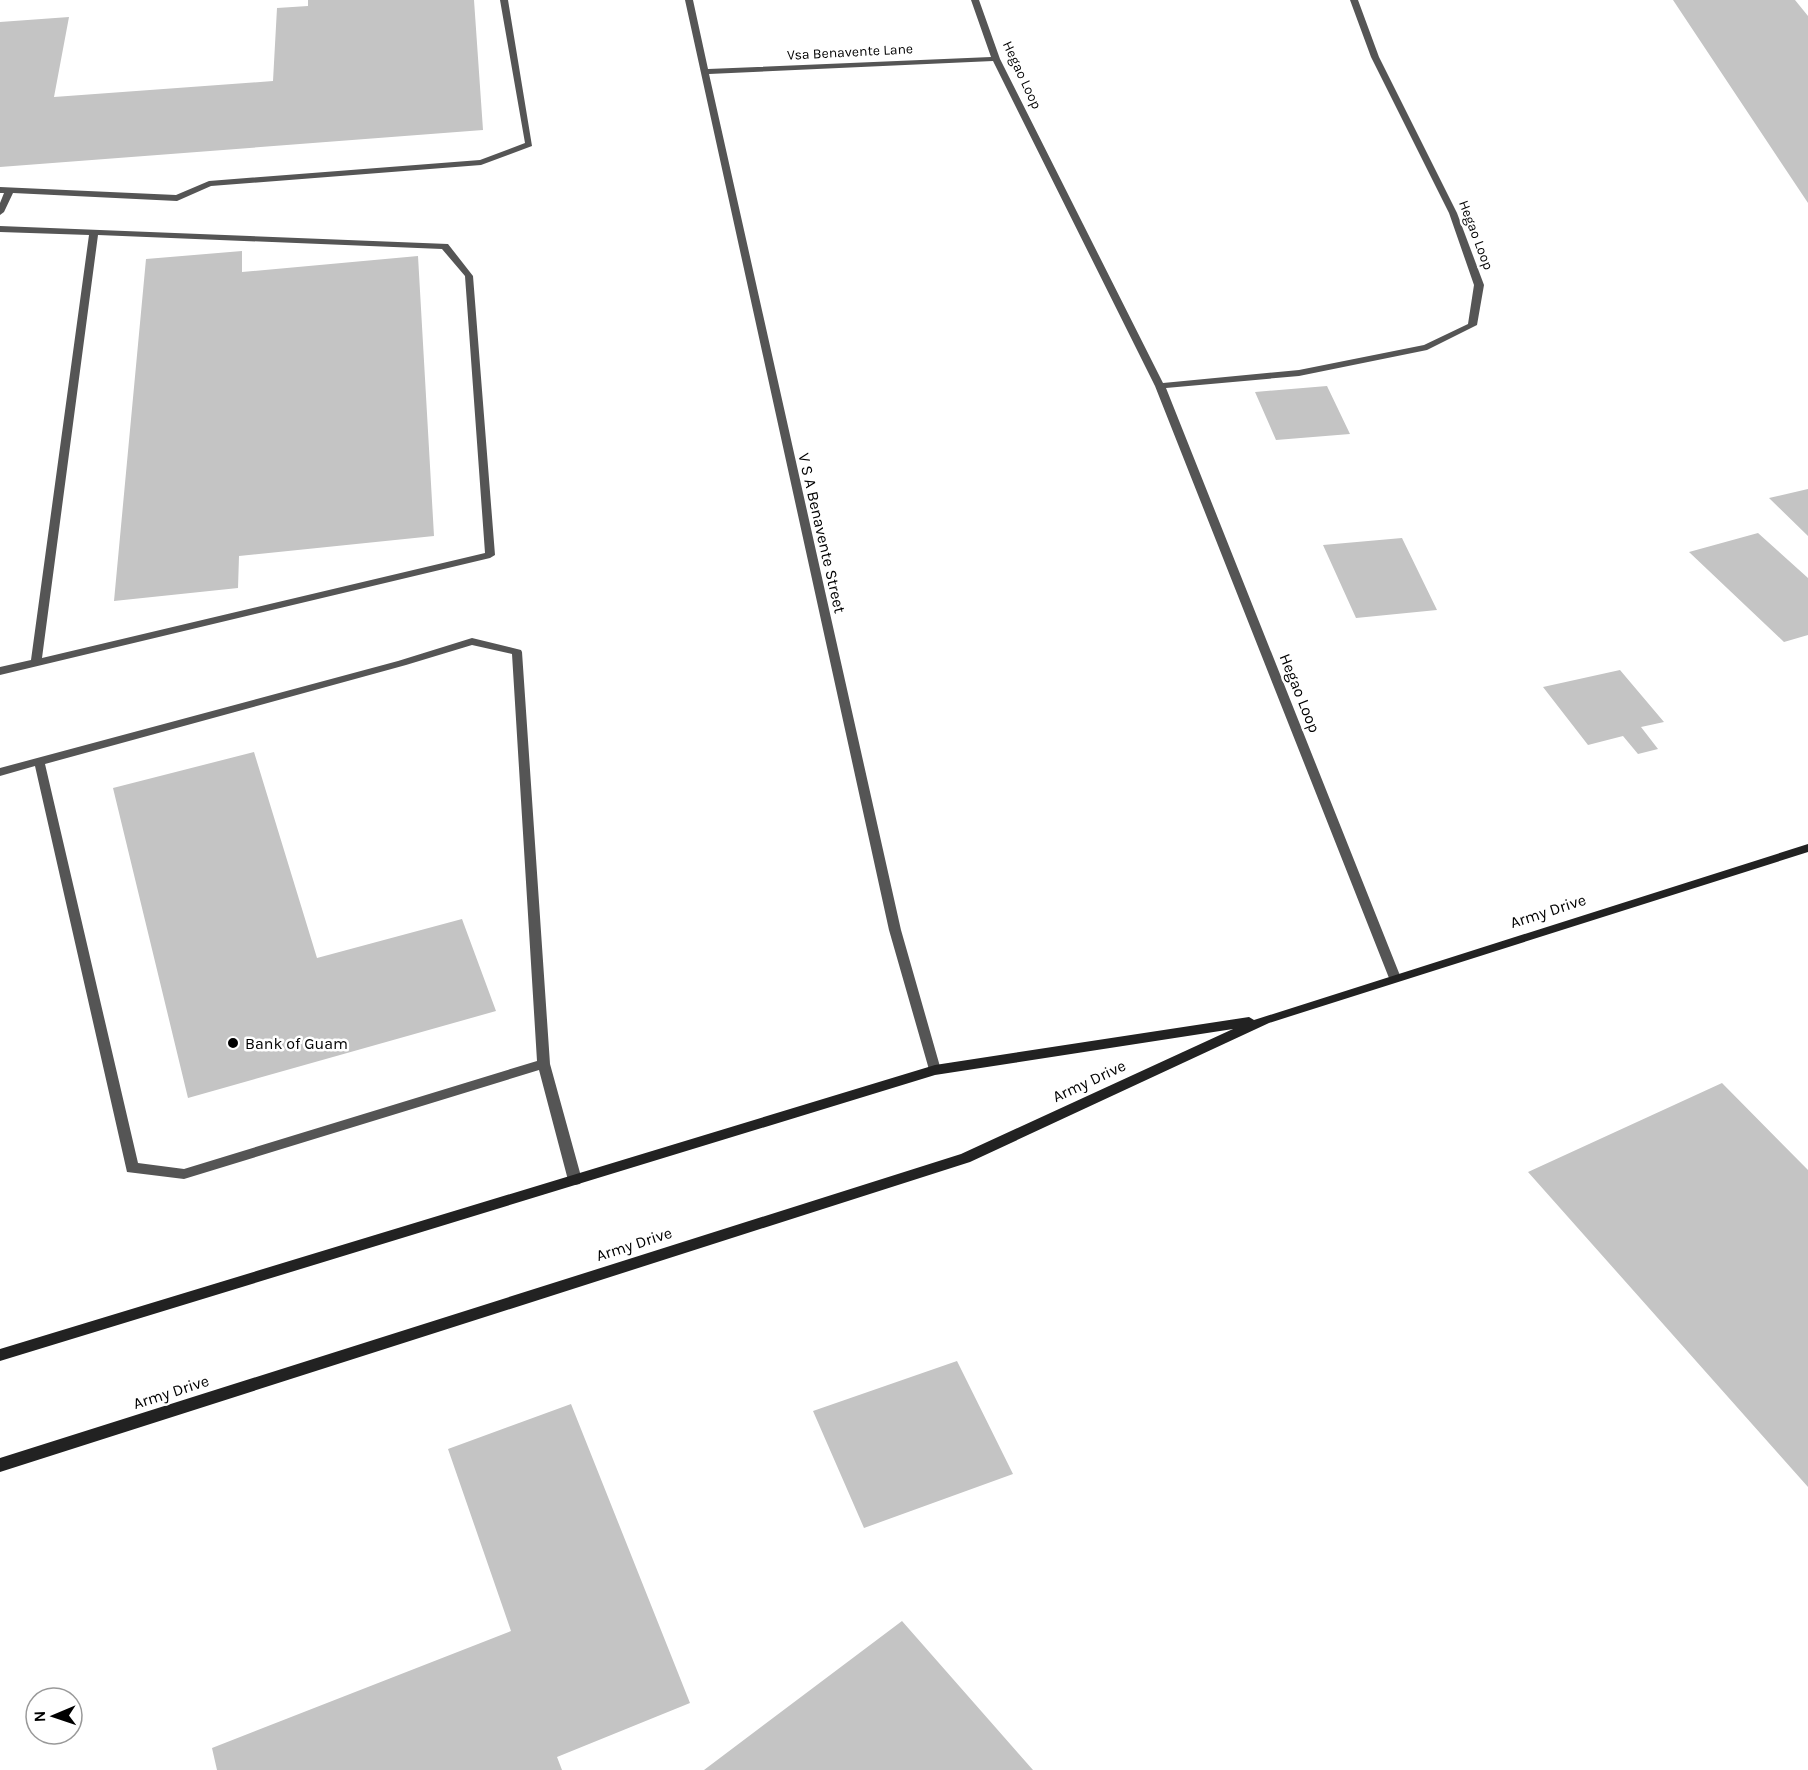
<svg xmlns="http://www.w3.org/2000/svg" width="1808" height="1770" viewBox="0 0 1808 1770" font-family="Karla,sans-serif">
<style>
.building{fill:#c4c4c4}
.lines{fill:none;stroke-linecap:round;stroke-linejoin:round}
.service{fill:#555;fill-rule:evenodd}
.minor{fill:#555;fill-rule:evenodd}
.secondary{fill:#222;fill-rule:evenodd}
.poi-dot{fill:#000;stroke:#fff;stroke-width:2}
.labels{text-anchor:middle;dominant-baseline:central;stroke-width:5;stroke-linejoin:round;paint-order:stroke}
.far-street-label{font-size:14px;fill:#000;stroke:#fff}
.street-label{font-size:16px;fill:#000;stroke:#fff}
.poi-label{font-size:16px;fill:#000;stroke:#fff;text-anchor:start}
</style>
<rect width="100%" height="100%" fill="#fff"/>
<path class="building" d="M308,0H474L483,130L0,167V22L69,17L54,97L273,81L277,8L308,6Z
M1673,0H1795L1808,16V203Z
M242,251V272L418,256L434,536L239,556L238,588L114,601L146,259Z
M1327,386L1350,434L1276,440L1255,392Z
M1808,489V536L1769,498Z
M1758,533L1808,578V635L1784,642L1689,552Z
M1402,538L1437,610L1356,618L1323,545Z
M1620,670L1664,722L1641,727L1658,749L1638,754L1623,736L1588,745L1543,687Z
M254,752L317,958L462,919L496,1011L188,1098L113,788Z
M1722,1083L1808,1170V1487L1528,1172Z
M957,1361L1013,1474L864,1528L813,1411Z
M571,1404L690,1703L557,1757L562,1770H217L212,1748L511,1631L448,1449Z
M902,1621L1033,1770H704Z"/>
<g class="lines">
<path class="service" d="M500,0H508L532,146L481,165L211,186L177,201L13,193L4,212L0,215V203L4,193H0V187L176,195L209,181L480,160L525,143Z
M0,226L448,244L473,276L495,555L490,558L0,675V667L31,660L89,235L0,232ZM98,235L442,249L465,276L485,553L42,658Z
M472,638L521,650L522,652L550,1064L582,1180L580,1184L575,1185L570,1184L568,1180L539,1070L184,1179L127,1172L35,766L0,776V768L398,661ZM472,645L512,654L537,1061L184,1169L138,1163L45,764L406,665Z"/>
<path class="minor" d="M685,0H693L708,69L991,57L971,0H979L1000,59L1163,383L1299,370L1424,345L1468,324L1474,285L1449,213L1371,57L1350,0H1358L1379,57L1457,213L1484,285L1477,325L1427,350L1299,376L1166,388L1401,978L1399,981H1391L1389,978L1155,386L993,61L709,74L901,930L941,1070L940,1073H930L889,930Z"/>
<path class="secondary" d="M1808,844V852L1269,1023L970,1162L0,1472V1458L961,1154L1233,1029L935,1075L0,1361V1349L935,1065L1249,1017L1254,1020Z"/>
</g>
<circle class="poi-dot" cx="233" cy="1043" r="6"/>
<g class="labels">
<g class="far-street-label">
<text transform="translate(850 52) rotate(-3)">Vsa Benavente Lane</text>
<text transform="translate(1022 75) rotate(65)">Hegao Loop</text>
<text transform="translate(1476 235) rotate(69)">Hegao Loop</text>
</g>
<g class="street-label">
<text transform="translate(822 533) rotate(77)">V S A Benavente Street</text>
<text transform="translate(1300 693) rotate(68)">Hegao Loop</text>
<text transform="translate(1548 911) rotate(-18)">Army Drive</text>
<text transform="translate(1089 1081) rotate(-25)">Army Drive</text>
<text transform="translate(634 1244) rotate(-18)">Army Drive</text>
<text transform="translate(171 1392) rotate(-18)">Army Drive</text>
</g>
<g class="poi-label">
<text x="245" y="1043">Bank of Guam</text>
</g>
</g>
<g transform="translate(54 1716) rotate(268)"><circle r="28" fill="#ffffff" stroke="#999999" stroke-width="1.5"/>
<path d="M0-4.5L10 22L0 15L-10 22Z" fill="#000000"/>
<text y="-9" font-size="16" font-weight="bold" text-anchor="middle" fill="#000000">N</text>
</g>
</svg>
